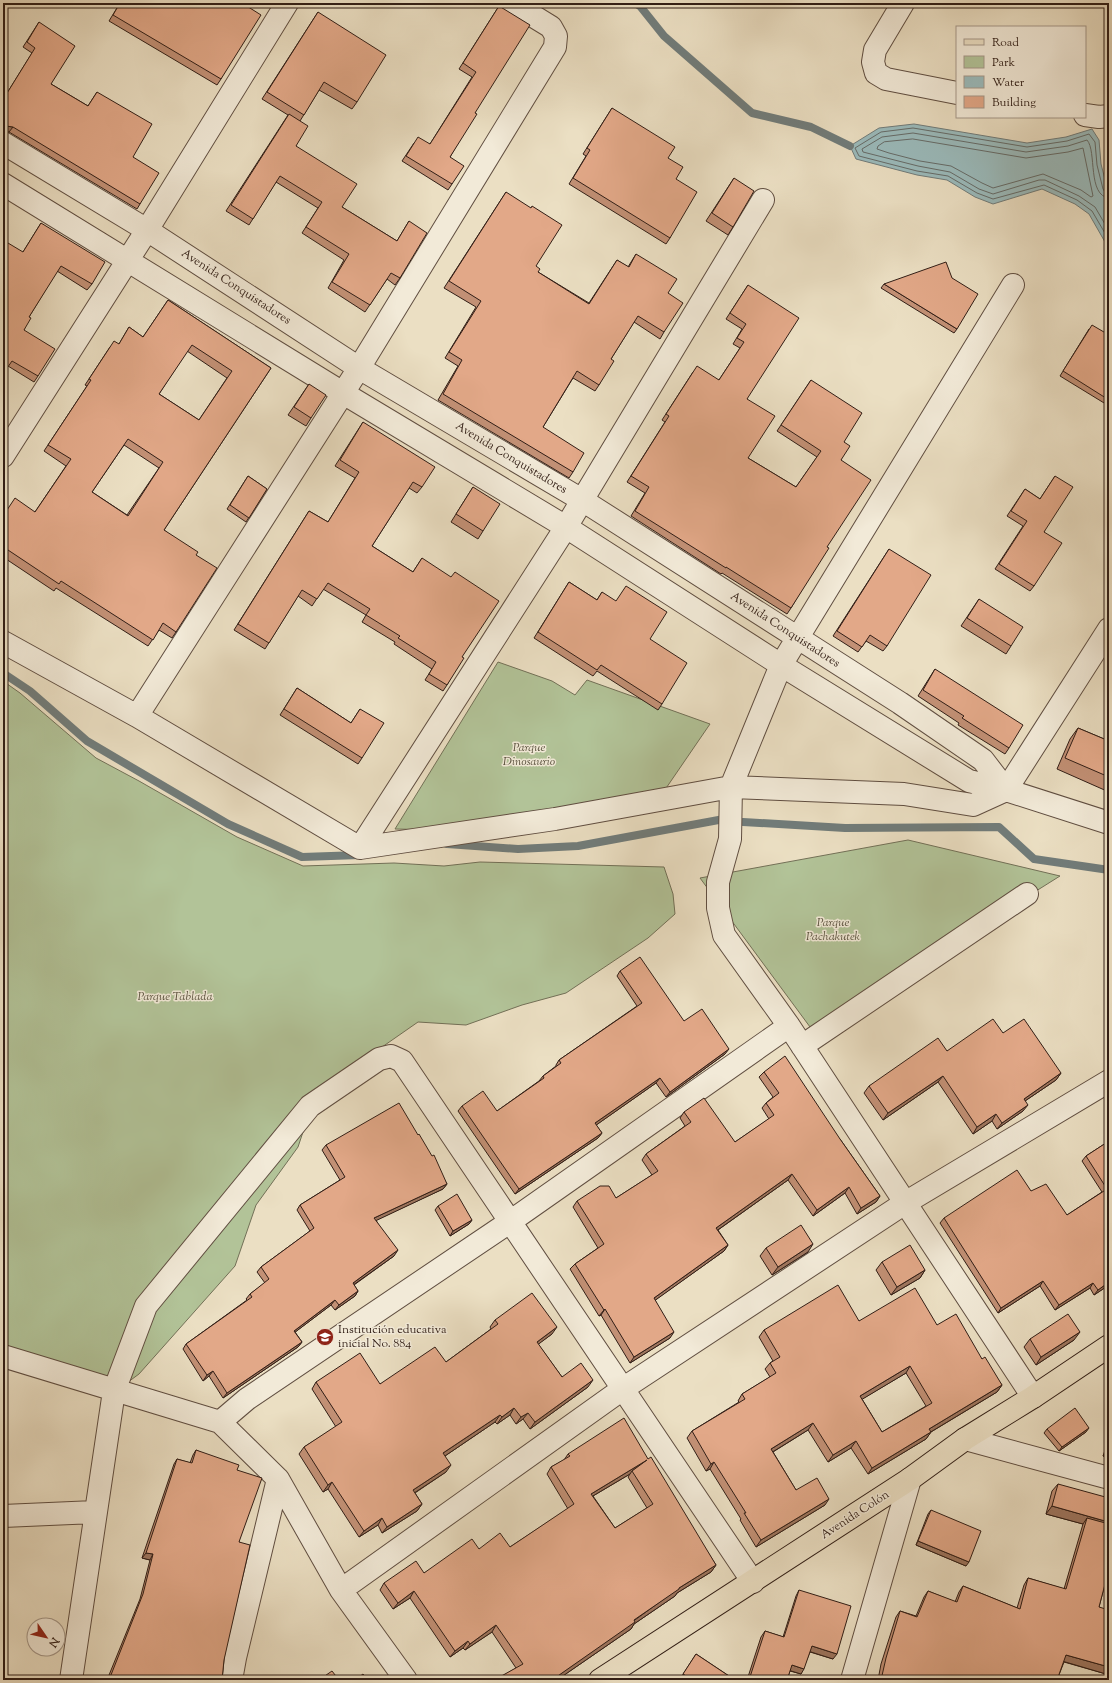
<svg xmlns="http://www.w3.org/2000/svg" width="1112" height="1683" viewBox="0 0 1112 1683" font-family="'Sorts Mill Goudy',serif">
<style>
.green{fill:#b2c398;stroke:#727057}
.water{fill:#9bbbbc;stroke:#717c7a}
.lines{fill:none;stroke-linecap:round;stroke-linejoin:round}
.shore{stroke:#666c69;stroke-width:1}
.stream{stroke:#717c7a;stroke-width:8}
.minor-casing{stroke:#604e41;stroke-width:24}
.major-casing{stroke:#311e16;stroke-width:24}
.minor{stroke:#f2ead8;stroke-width:22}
.major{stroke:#ebdfc3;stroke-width:22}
.wall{fill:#c29075;stroke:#311e16;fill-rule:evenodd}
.shaded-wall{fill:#9e765f;stroke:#311e16}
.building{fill:#e2a888;stroke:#311e16;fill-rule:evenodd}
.labels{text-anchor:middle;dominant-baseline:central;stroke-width:3;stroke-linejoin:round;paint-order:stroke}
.street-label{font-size:12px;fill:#311e16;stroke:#f2ead8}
.park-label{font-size:12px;font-style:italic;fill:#58503d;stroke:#f2ead8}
.poi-label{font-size:12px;fill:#311e16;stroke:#f2ead8;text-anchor:start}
</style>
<rect width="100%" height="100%" fill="#ebdfc3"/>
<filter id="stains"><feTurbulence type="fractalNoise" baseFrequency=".005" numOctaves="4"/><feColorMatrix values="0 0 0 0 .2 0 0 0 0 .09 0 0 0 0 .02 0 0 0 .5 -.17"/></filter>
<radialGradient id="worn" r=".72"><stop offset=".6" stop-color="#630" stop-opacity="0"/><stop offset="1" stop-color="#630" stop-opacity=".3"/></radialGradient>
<path class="green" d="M498,662L552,681L575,695L587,680L710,724L660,797L530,832L395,829Z
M3,681L20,693L96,758L139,781L237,837L303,866L394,863L444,866L480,862L664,867L673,894L675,914L648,938L566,993L522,1005L466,1025L418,1022L316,1093L298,1147L256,1205L235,1266L139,1374L109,1396L3,1351Z
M908,840L1060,876L813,1031L700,878Z"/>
<path class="water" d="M914,124L1027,143L1066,137L1092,129L1099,140L1101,164L1109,195V245L1105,242L1089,214L1075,204L1042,189L993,204L975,197L947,180L917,175L856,159L850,146L879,128Z"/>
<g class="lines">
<path class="shore" d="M913,139L1026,158L1068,152L1083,148L1093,196L1091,197L1081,190L1043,174L993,188L982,183L951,166L920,161L889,153L877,149L878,146L884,142Z
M1109,192H1105L1103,189L1097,165L1095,142L1089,134L1067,141L1027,147L913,128L881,132L855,148L859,156L917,171L948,176L977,193L993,199L1044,185L1077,200L1092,211L1109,240
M1109,198C1087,196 1097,151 1087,140L1068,146L1026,152L913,133L882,137L862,149L863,152L918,166L950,172L979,189L993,194L1039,180H1045L1079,196L1095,207L1109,231"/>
<path class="stream" d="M635,3L640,6L664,36L752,113L811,127L850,146
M3,673L30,691L87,741L228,824L302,857L360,855
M743,822L845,828L999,827L1034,859L1109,870
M447,844L518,849L578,846L724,819"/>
<defs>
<path id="minor" d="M512,3L551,27L556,36L555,47L359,368L137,716L360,848L555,819L731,787L904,794L973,805L1006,790L1109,629
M903,3L875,50L873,62L876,73L886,79L957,93
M1085,115L1099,117L1109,116
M3,143L147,230L359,368L582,500L900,703L983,760L1006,790
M3,184L343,393L566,527L781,665L969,781L1006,790L1109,823
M1013,285L781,665L731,787L730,839L718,882V908L724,935L789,1026L1033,1397
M3,456L147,230L287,3
M3,642L137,716
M360,848L566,527L763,200
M802,1046L1027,894
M3,1356L220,1422L278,1479L341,1590L406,1680
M220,1422L247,1399L511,1221L789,1026
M965,1439L1109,1478
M3,1516L95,1512
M341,1590L624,1388L905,1203L1109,1081
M71,1680L114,1391L146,1306L310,1106L379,1059L391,1056L402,1061L753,1582
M231,1680L235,1658L278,1479
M852,1680L910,1479"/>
<path id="major" d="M600,1680L910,1479L965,1439L1033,1397L1109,1346"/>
</defs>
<use href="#minor" class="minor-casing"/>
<use href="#major" class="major-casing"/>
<use href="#minor" class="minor"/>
<use href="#major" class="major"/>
</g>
<path class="wall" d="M120,3H242L221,79L217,85L109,21Z
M499,6L475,113L450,157L452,184L448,190L402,161L414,143L430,144L472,77L459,69Z
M318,12L357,102L352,109L319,90L300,121L296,146L342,207L397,241L409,221L400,278L395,285L387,279L365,312L328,288L344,260L302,233L318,208L276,182L249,225L226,211L288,115L262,99Z
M39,22L51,84L88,106L97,92L133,157L140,204L137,209L9,132L3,131V98H4L32,53L23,47Z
M612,108L668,158L676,179L670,238L666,244L569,184L586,156L583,154Z
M734,178L733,227L728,235L706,221Z
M506,192L538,272L589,303L617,260L628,267L636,254L668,293L664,332L660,339L634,322L611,359L599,385L595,391L573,378L543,427L573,472L569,478L438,400L458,366L445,358L476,307L444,288Z
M41,223L92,284L87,290L57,271L29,317L24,330L38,376L34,382L8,366L23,252Z
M884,284L957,329L954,333L881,288Z
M748,285L747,399L748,458L796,487L817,457L777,431L811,380L844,442L841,460L827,547L791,608L787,614L722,573L721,574L631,516L645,493L627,482L665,422L662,420L693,372L719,380L740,348L733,344L742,329L726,319Z
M168,300L271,368L164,530L196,555L176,632L172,638L159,630L148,646L56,588L54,591L3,557V516L35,512L66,466L44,451L87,386L85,385L110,347L119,344L129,327L143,337ZM187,351L227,378L199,420L159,394ZM124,445L159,468L127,515L92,492Z
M1089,329L1109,335V406L1060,376Z
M309,384L311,418L306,426L288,415Z
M363,422L422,487L417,493L409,488L372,546L413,572L422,558L462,657L447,685L443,691L425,680L432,669L394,644L395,642L362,622L366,615L323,589L312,606L298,596L265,649L234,630L309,511L328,522L355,478L335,466Z
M248,476L267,489L246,522L227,509Z
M1055,476L1034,586L1030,591L995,569L1023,526L1007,516L1025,489L1040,499Z
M473,487L483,531L478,539L451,522Z
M889,549L887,646L883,651L866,641L858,652L833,636Z
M569,582L597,600L602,592L650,639L662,704L658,710L597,671L593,676L534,638Z
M979,599L1011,646L1006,654L961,626Z
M935,669L1009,748L1005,754L958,725L959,723L918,696Z
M297,688L351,723L360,709L362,758L358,764L280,715Z
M1078,728L1109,741V792L1057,769L1070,739Z
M620,971L725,1054L666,1097L656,1083L596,1125L602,1133L598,1138L515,1194L458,1111L462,1106L497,1111L539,1081L543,1076L556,1066V1065L559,1060L637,1006L617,976Z
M1109,1015V1025L1105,1020Z
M1003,1033L1061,1073L1056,1080L1025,1101L1023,1111L997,1129L992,1121L973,1134L938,1082L883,1120L864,1093L869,1086L947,1051Z
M764,1072L840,1139L880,1196L876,1202L857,1214L845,1193L813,1216L788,1180L718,1230L728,1245L724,1251L655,1300L670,1338L630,1363L601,1315L599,1316L570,1269L575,1264L598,1248L573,1207L577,1201L616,1198L652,1175L642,1160L646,1154L685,1126L680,1118L684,1112L735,1142L769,1119L762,1108L766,1103L773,1097L759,1077Z
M418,1135L447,1184L443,1189L376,1220L394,1256L354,1285L358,1291L355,1296L335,1310L331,1305L295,1332L302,1342L298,1347L223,1398L209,1376L203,1381L183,1349L186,1344L247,1300L246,1299L250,1294L265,1283L257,1272L261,1267L310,1231L297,1210L300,1205L340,1180L322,1150L326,1145Z
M1109,1141V1285L1094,1295L1090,1288L1055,1310L1040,1286L998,1313L940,1223L944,1218L1031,1191L1067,1215L1102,1192L1082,1161L1086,1156Z
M438,1206L472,1220L469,1224L450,1236L435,1210Z
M766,1248L808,1252L772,1275L760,1256Z
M882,1262L925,1270L920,1278L891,1295L876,1270Z
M495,1320L552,1334L538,1344L562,1377L588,1387L530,1429L523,1419L516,1424L510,1415L497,1424L495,1422L445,1456L446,1472L415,1493L422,1504L417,1511L382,1533L378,1525L359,1537L328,1489L323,1492L299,1454L304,1447L336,1427L312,1389L316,1382L380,1384L446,1362L491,1329L490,1327Z
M859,1321L937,1325L982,1359L1002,1385L997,1392L931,1432L926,1439L868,1474L851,1448L828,1462L808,1430L773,1452L796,1490L825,1505L756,1547L740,1520L741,1519L710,1469L706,1471L687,1438L692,1431L739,1402L738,1401L742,1394L770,1377L765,1369L770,1363L773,1361L759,1337L764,1330ZM906,1373L926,1406L882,1432L862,1399Z
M1030,1339L1074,1340L1036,1365L1024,1347Z
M1047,1429L1086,1432L1059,1451L1044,1433Z
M1109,1439V1458L1103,1456Z
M196,1450L237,1470L239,1542L224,1660L222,1680H107L140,1599L150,1560L142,1558L174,1464L177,1459L190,1463L193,1455Z
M568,1454L648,1459L716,1565L711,1572L677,1593L675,1596L634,1624L631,1629L557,1680H496L516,1668L492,1632L465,1650L463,1648L450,1657L410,1598L393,1609L380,1590L384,1583L424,1573L479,1549L510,1547L568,1509L547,1474L551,1467L564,1460ZM630,1474L628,1477L647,1508L615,1528L593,1496Z
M1058,1484L1105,1521L1104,1523L1108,1572L1099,1607L1106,1674L1064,1662L1057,1680H878L881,1664L896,1617L900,1611L916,1616L924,1597L928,1591L955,1602L959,1592L963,1586L1017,1608L1024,1585L1028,1578L1064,1589L1083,1524L1046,1514L1052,1491Z
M931,1510L966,1566L916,1545L928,1514Z
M799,1590L833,1659L810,1652L801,1674L790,1671L787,1680H747L761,1637L765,1631L783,1637L796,1596Z
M696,1654L735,1680H681L680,1679Z"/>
<path class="shaded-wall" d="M6,126L13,127L9,132L3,131Z
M729,1049L725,1054L666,1097L670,1092Z
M1061,1073L1056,1080L1019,1105L1024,1099Z
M943,1076L938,1082L883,1120L888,1113Z
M660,1078L656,1083L592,1128L595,1123Z
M1028,1105L1023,1111L997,1129L1002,1123Z
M996,1114L992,1121L973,1134L977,1127Z
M602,1133L598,1138L515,1194L519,1189Z
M792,1174L788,1180L712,1234L716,1228Z
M447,1184L443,1189L371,1223L374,1218Z
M849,1187L845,1193L813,1216L817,1210Z
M880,1196L876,1202L857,1214L861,1208Z
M472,1220L469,1224L450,1236L453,1231Z
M813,1244L808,1252L772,1275L778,1267Z
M728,1245L724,1251L650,1304L654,1298Z
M398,1250L394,1256L349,1288L353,1283Z
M925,1270L920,1278L891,1295L897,1287Z
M1043,1281L1040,1286L998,1313L1001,1308Z
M1109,1282V1285L1094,1295L1098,1290Z
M1093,1283L1090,1288L1055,1310L1059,1305Z
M358,1291L355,1296L335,1310L339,1305Z
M335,1300L331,1305L290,1336L294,1331Z
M605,1309L601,1315L599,1316L604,1310Z
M557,1327L552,1334L532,1349L537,1342Z
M674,1332L670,1338L630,1363L634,1357Z
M1080,1332L1074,1340L1036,1365L1041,1357Z
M302,1342L298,1347L223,1398L227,1393Z
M910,1366L906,1373L856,1403L860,1396Z
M213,1371L209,1376L203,1381L207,1375Z
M593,1380L588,1387L530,1429L535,1422Z
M1002,1385L997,1392L924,1436L929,1429Z
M514,1408L510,1415L497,1424L502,1417Z
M528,1413L523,1419L516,1424L521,1417Z
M500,1415L495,1422L439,1460L443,1453Z
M813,1423L808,1430L766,1456L771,1449Z
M1089,1428L1086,1432L1059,1451L1062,1447Z
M931,1432L926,1439L868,1474L872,1468Z
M856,1441L851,1448L828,1462L833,1455Z
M1106,1452L1109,1453V1458L1103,1456Z
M647,1460L632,1471L630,1474L586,1500L591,1494Z
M714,1462L710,1469L706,1471L711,1464Z
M451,1465L446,1472L408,1497L413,1490Z
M332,1482L328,1489L323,1492L328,1485Z
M829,1499L825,1505L756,1547L761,1540Z
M422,1504L417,1511L382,1533L387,1527Z
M1052,1506L1105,1521L1100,1529L1087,1518L1083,1524L1046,1514Z
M382,1518L378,1525L359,1537L364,1531Z
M918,1541L969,1562L966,1566L916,1545Z
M146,1553L153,1554L150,1560L142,1558Z
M716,1565L711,1572L677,1593L675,1596L634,1624L631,1629L557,1680H552L679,1588Z
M414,1591L410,1598L393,1609L398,1603Z
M3,1599H7L4,1604H3Z
M496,1625L492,1632L465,1650L470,1644Z
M468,1641L463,1648L450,1657L455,1651Z
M812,1646L837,1654L833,1659L808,1651Z
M1066,1655L1109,1667V1670L1106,1674L1062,1661Z
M792,1665L804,1669L801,1674L788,1670Z
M1004,1678L1012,1680H1003Z"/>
<path class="building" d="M120,3H242L261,15L221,79L113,15Z
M499,6L530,25L475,113L477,114L450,157L464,166L452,184L406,156L418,137L430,144L476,72L463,63Z
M318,12L386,55L357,102L324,82L304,115L267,92Z
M39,22L75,46L51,84L88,106L97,92L152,124L133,157L159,173L140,204L13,127L6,126L3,124V98H4L35,48L27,42Z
M612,108L675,147L668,158L683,167L676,179L697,192L670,238L573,178L590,150L587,148Z
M289,114L308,126L296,146L357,184L342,207L397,241L409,221L427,233L400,278L391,273L370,305L332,282L349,254L306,227L322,202L280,176L253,219L231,205Z
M734,178L754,191L733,227L712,213Z
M506,192L531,208L532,206L562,225L536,266L540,269L538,272L589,304L617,260L629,267L636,254L677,279L668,293L683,303L664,332L638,316L611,359L614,361L599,385L577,371L543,427L584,453L573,472L443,394L462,360L449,352L481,301L449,281Z
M41,223L105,262L92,284L61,266L29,317L31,318L24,330L55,349L38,376L12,361L3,374V240L23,252Z
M946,262L952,278L978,294L957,329L884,284Z
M748,285L799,318L747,399L775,416L748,458L796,487L821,451L781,425L811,380L862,413L844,442L850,446L841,460L871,480L827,547L829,548L791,608L726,567V568L635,511L649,487L631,476L669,416L666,414L697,366L719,380L744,342L737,338L746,324L730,313Z
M168,300L271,368L164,530L198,552L196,555L217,568L176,632L163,623L153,640L61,581L59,584L8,550L6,552L3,550V516L15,498L35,512L71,459L48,445L91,380L89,379L114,341L119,344L129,327L143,337ZM192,345L232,371L199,420L159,394ZM128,439L163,462L128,516L92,492Z
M1092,325L1109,335V400L1063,371Z
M309,384L326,395L311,418L294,407Z
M363,422L435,467L422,487L413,482L372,546L413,572L422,558L451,577L455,572L499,601L462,657L464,658L447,685L429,674L436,662L398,638L400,636L366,615L370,609L328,583L317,599L302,590L269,643L238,624L309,511L328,522L359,472L340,460Z
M248,476L267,489L249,518L230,505Z
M1055,476L1073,487L1044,532L1062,543L1034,586L999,564L1027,521L1011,511L1025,489L1040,499Z
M473,487L500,504L483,531L456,514Z
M889,549L931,575L887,646L870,635L862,647L837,631Z
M569,582L597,600L602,592L616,601L626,586L667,612L650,639L687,663L662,704L601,665L597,670L538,632Z
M979,599L1023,627L1011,646L967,618Z
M935,669L1023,725L1009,748L962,718L964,716L923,690Z
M297,688L351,723L360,709L384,723L362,758L284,709Z
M1078,728L1109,741V777L1065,758Z
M640,957L684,1021L702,1009L729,1049L670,1092L660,1078L595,1123L602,1133L519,1189L462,1106L483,1091L497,1111L544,1078L543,1076L561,1063L559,1060L642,1003L620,971Z
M993,1019L1003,1033L1024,1019L1061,1073L1024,1099L1028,1105L1002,1123L996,1114L977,1127L943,1076L888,1113L869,1086L938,1038L947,1051Z
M785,1056L840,1139L880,1196L861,1208L849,1187L817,1210L792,1174L716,1228L728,1245L654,1298L674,1332L634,1357L605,1309L604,1310L575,1264L604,1244L577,1201L600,1186H609L616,1198L658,1171L646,1154L691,1122L684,1112L704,1098L735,1142L774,1115L766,1103L779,1093L764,1072Z
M399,1103L418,1135L419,1134L432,1156L434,1155L447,1184L374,1218L398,1250L353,1283L358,1291L339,1305L335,1300L294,1331L302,1342L227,1393L213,1371L207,1375L186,1344L252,1297L250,1294L269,1279L261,1267L314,1228L300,1205L345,1177L326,1145Z
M1109,1141V1282L1098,1290L1093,1283L1059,1305L1043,1281L1001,1308L944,1218L1017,1170L1031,1191L1046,1184L1067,1215L1107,1189L1086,1156Z
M457,1194L472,1220L453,1231L438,1206Z
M801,1225L813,1244L778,1267L766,1248Z
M910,1245L925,1270L897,1287L882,1262Z
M838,1285L859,1321L915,1288L937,1325L956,1314L982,1359L985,1357L1002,1385L929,1429L931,1432L872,1468L856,1441L833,1455L813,1423L771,1449L796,1490L817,1478L829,1499L761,1540L744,1513H746L714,1462L711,1464L692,1431L745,1399L742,1394L776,1373L770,1363L780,1357L764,1330ZM910,1366L932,1403L882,1432L860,1396Z
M532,1293L557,1327L537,1342L562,1377L581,1363L593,1380L535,1422L528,1413L521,1417L514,1408L502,1417L500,1415L443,1453L451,1465L413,1490L422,1504L387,1527L382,1518L364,1531L332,1482L328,1485L304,1447L342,1422L316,1382L360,1353L380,1384L435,1347L446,1362L498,1324L495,1320Z
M1068,1314L1080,1332L1041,1357L1030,1339Z
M1075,1408L1089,1428L1062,1447L1047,1429Z
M624,1418L648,1459L651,1457L716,1565L679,1588V1589L634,1620L635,1622L552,1680H497L496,1679L523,1664L496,1625L470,1644L468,1641L455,1651L414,1591L398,1603L384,1583L416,1561L424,1573L472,1539L479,1549L500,1533L510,1547L574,1504L551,1467L570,1456L568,1454ZM647,1460L632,1471L653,1504L615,1528L591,1494Z
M1109,1443V1453L1106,1452Z
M196,1450L239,1465L237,1470L262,1478L239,1542L250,1545L224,1660L222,1680H109L143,1594L153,1554L146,1553L177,1459L192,1463Z
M1058,1484L1109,1498V1508L1105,1521L1052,1506Z
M931,1510L981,1531L969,1562L918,1541Z
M1087,1518L1109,1524V1569L1099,1607L1109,1610V1667L1066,1655L1057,1680H1012L1004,1678V1680H881L886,1658L900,1611L917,1617L928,1591L957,1602L963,1586L1020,1609L1028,1578L1066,1589Z
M3,1540H6L7,1599H3Z
M799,1590L851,1606L837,1654L812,1646L804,1669L792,1665L787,1680H749L765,1631L784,1637Z
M696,1654L735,1680H693L683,1674Z
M332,1671L339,1680H319Z
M363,1674L368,1680H355Z"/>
<defs>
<symbol id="school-disc" viewBox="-11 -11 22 22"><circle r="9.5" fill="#8f2418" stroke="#f2ead8"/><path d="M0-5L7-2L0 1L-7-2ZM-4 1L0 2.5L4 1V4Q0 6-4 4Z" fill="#fff"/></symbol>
</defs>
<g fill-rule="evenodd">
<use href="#school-disc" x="315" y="1327" width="20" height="20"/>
</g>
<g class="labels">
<g class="street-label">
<text transform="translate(236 287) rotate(33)">Avenida Conquistadores</text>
<text transform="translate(511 458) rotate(31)">Avenida Conquistadores</text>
<text transform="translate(785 630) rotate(33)">Avenida Conquistadores</text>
<text transform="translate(855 1515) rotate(-33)">Avenida Colón</text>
</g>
<g class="park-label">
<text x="529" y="748">Parque<tspan x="529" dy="14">Dinosaurio</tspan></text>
<text x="833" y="923">Parque<tspan x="833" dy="14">Pachakutek</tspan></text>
<text x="175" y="997">Parque Tablada</text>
</g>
<g class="poi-label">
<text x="338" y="1330">Institución educativa<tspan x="338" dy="14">inicial No. 884</tspan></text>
</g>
</g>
<rect width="1112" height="1683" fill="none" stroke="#ebdfc3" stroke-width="16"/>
<rect x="4" y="4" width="1104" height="1675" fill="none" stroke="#311e16" stroke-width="2"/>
<rect x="8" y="8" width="1096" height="1667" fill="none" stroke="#311e16"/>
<rect x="956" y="26" width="130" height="92" fill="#f2ead8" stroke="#a5988a"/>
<rect x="964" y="39" width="20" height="6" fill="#ebdfc3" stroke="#a5988a"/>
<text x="992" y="46" font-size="12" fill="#311e16">Road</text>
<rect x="964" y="56" width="20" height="12" fill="#b2c398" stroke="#a5988a"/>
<text x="992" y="66" font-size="12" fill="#311e16">Park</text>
<rect x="964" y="76" width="20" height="12" fill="#9bbbbc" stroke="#a5988a"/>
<text x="992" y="86" font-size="12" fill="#311e16">Water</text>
<rect x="964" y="96" width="20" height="12" fill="#e2a888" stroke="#a5988a"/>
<text x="992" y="106" font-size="12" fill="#311e16">Building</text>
<g transform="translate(46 1637) rotate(124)"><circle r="19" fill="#f2ead8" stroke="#a5988a"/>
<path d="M0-3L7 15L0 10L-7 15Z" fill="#8f2418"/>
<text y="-6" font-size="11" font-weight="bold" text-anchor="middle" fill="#311e16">N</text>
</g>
<rect width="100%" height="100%" filter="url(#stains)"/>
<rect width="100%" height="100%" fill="url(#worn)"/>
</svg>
